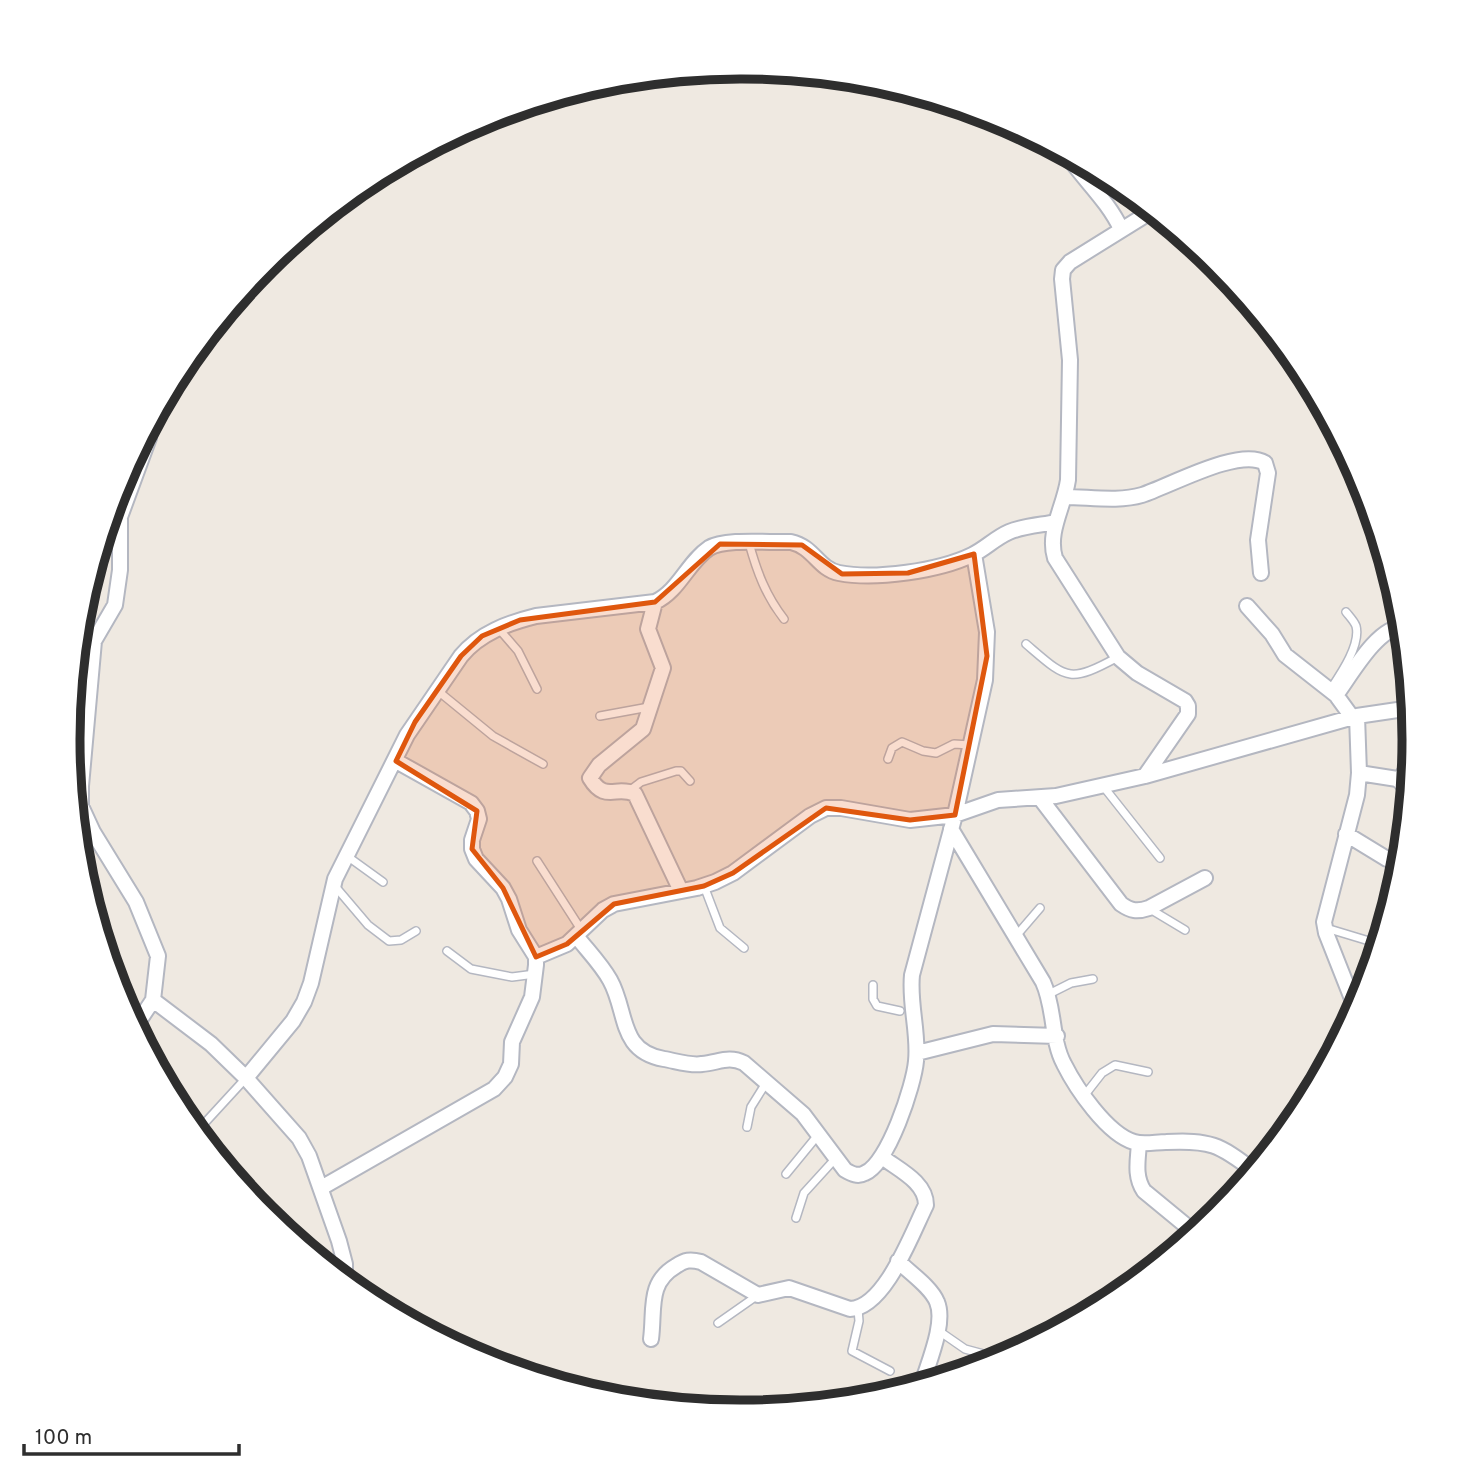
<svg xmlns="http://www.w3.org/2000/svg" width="1482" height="1479" viewBox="0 0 1482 1479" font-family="Overpass,sans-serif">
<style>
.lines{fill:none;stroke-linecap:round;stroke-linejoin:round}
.service-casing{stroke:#b4b7c1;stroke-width:10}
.minor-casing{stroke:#b4b7c1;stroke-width:18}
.service{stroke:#fff;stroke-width:7}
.minor{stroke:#fff;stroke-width:14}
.marked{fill:#df570e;fill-opacity:0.2;stroke:#df570e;stroke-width:5;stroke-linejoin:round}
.rim{fill:none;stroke:#2e2e2e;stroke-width:9}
</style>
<rect width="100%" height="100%" fill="#efe9e1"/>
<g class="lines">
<defs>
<path id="service" d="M749,543C757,572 766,596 784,619
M499,629L518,651L537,689
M1026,644C1067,679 1068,684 1118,657
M1330,690C1340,675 1361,645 1356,626C1354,621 1350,617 1346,612
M438,691L493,736L543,764
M600,716L649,707
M888,759L892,748L902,742L923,751L936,753L954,744L970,745
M1396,778L1404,766L1412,761
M1395,781L1408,798
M1103,786L1160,858
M629,791L641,782L676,771H681L690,781
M347,856L383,882
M537,861L582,931
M334,885L368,925L389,941L401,940L416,931
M704,886L720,928L744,948
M1150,909L1185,930
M1326,928L1379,944
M1016,936L1040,908
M447,951L471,969L512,977L535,974
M873,985V999L877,1006L900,1011
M1049,994L1071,983L1093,979
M1084,1096L1102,1073L1115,1065L1148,1072
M201,1127L246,1078
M747,1127L751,1107L766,1083
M786,1174L818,1135
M796,1218L804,1193L835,1159
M858,1309L859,1321L852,1351L890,1371
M718,1323L758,1295
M939,1331L965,1349L1002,1359"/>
<path id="minor" d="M1067,155C1084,180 1108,201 1121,229
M1065,497C1089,497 1119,502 1142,495C1170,486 1239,447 1265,463L1268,473L1258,540L1261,573
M655,602L648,629L663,668L643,729L599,765L590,778C605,803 616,785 635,794L681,891
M1247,606L1272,634L1285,655L1336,695L1352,717
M1336,695C1351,675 1378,626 1403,627
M69,746L85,733
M1359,773L1410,781
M1145,776L1188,714V706L1185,701L1137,673L1118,657L1055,558C1047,532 1064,507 1068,480L1070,360L1062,279L1063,270L1070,262L1152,211
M1040,798L1121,904C1131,911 1137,912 1149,908L1205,878
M951,829L1043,982C1055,1008 1051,1040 1064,1064C1076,1088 1107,1134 1134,1142C1144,1145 1156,1142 1166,1142C1210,1140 1219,1144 1254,1171
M1346,834L1387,859L1402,865
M577,937C588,951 601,964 610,980C628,1012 618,1051 664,1059C676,1061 690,1066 702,1064C718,1063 728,1055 744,1063L803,1114L845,1170C852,1174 858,1177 865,1173C888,1164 914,1085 916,1061C919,1033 909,1004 912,975L955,815L985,680L987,632L974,554
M536,957L567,944L603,910L614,904L697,888L715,882L733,873L810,816L826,808H841L910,820L955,815L998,800L1056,796L1145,776L1357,716L1411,708
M153,1000L211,1044L246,1078L299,1138L309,1156L339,1241L345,1264V1281
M1356,1009L1326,933L1324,922L1357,795L1359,773L1357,716
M135,1027L153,1000L158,956L136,902L93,832L81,806V786L94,641L115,605L120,570V517L149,438L150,424
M917,1053L993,1034L1057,1036
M246,1078L293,1021L304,1002L311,983L335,879L407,735L461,656C480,633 508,623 536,616L655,602C679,591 688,562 709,548C725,538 771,543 791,542C814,547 818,569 839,573C875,580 939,571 972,555C985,549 995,538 1009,532C1023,526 1041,525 1056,522
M1139,1143C1138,1160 1134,1176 1144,1191L1195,1233
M321,1188L494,1089L505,1077L511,1064L512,1042L532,997L536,965V957L519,930L509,899L503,888L476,859L472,849V840L479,819L477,811L471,803L396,761
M898,1261C910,1273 931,1287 937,1302C946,1323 928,1363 922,1384
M651,1339C655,1309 647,1283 676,1266C685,1260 690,1259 701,1262L758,1295L789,1288L850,1309C885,1308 912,1233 926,1205C926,1182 899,1170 882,1157"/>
</defs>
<use href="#service" class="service-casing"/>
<use href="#minor" class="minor-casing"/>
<use href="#service" class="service"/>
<use href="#minor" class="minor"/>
</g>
<path class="marked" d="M720,544L802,545L842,574L908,573L974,554L987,656L955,815L910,820L826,808L733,873L704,886L614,904L567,944L536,957L503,888L472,849L477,811L396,761L415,722L461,656L482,636L520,620L655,602Z"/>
<path d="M0 0H1482V1479H0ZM740 79H742A660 660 0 0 1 1402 739V740A660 660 0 0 1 742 1400H740A660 660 0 0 1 80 740V739A660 660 0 0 1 740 79Z" fill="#fff" fill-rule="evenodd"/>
<path class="rim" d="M740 79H742A660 660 0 0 1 1402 739V740A660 660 0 0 1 742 1400H740A660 660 0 0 1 80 740V739A660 660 0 0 1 740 79Z"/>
<path d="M24 1444v10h215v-10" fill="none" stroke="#2e2e2e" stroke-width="3.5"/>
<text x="35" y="1444" font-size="21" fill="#2e2e2e" stroke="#ffffff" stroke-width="5" paint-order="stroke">100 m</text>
</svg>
